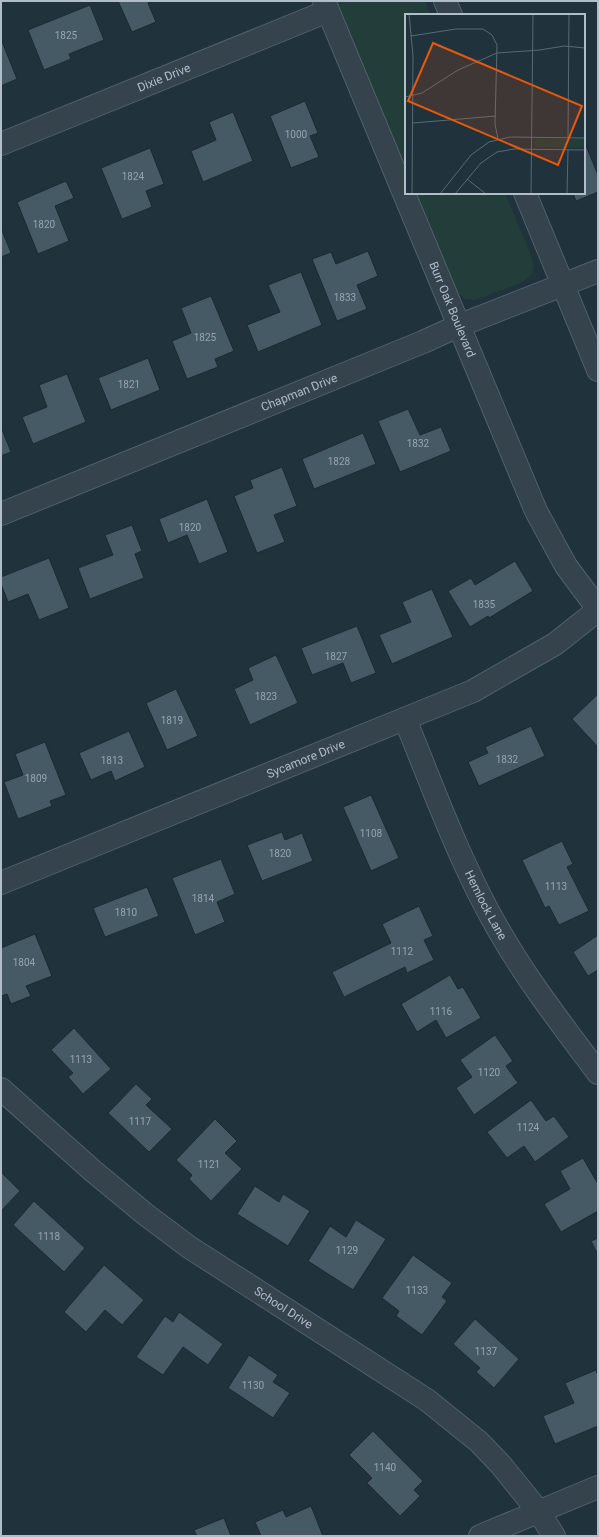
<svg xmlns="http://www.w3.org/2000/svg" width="599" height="1537" viewBox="0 0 599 1537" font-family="Roboto,sans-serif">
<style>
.green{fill:#223d3a}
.building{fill:#455a65;stroke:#1b2a33}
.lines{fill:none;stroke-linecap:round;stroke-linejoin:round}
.minor-casing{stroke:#52616a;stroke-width:24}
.minor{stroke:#34434c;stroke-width:22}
.labels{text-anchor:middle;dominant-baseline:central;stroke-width:3;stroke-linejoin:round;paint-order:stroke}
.number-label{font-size:10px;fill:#94a5af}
.street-label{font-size:12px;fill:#afbec8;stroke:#192831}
.inset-road{fill:none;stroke:#596a74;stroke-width:1}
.view{fill:#e8590c;fill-opacity:0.15;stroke:#e8590c;stroke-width:2}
.inset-edge{fill:none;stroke:#afbec8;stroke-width:2}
</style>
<rect width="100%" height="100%" fill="#20323c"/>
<path class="green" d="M336,1H425L431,15H406V170Z
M415,193H505L529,250L534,265L532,274L523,282L475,300L465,299L457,292Z"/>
<path class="building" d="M118,1H153L148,3L156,22L132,32Z
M90,5L104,40L69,54L71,59L44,70L28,30Z
M1,39L17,79L1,86Z
M305,101L318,133L310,136L319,157L291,168L270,116Z
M233,112L253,161L203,182L191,151L216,140L209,122Z
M585,143L598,175V192L576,201L573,193H584V144Z
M150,148L164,184L146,191L152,207L122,219L101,168Z
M66,181L74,198L55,206L69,241L38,254L17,202Z
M1,228L11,253L1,257Z
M368,251L378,276L357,285L367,309L337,321L312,259L331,252L336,264Z
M301,272L322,325L258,352L247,325L280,312L268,285Z
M211,296L234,351L215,359L218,367L187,379L172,341L191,333L181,308Z
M148,358L160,390L111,410L98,378Z
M67,374L86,422L33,444L22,417L47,407L39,385Z
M408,409L420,435L441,427L451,451L400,472L378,421Z
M1,427L11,452L1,456Z
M363,433L376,464L314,489L302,459Z
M282,467L297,506L274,515L285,542L257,553L234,496L253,488L250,480Z
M207,499L228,552L199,564L187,535L168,543L159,519Z
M132,525L142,551L135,554L144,578L90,599L78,568L113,555L105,535Z
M49,558L69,608L39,620L28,594L8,602L1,584V577Z
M515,561L533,591L489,618L488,616L470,627L448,591L471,578L475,585Z
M432,589L453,637L392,664L379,635L411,622L402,602Z
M357,626L376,673L351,683L343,663L312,675L301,648Z
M276,655L298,703L250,725L234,689L253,680L248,668Z
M176,689L198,736L167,750L146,703Z
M598,694V747L572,719Z
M531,726L545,756L479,786L468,762L488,753L485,747Z
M129,731L145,767L115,781L111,771L91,780L79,753Z
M45,742L66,795L50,801L52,806L18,819L4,782L23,775L15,754Z
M371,795L399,858L371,871L343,807Z
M282,832L285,840L302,833L313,861L262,881L247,845Z
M562,841L573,864L567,867L589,911L559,925L549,906L545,908L522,860Z
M221,859L235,894L217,902L225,922L195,935L172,878Z
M147,887L159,916L105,937L93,908Z
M419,906L433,936L424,940L434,960L407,973L405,967L344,997L332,972L391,943L382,924Z
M35,934L52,976L26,986L31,996L11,1004L7,994L1,996V948Z
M598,935V970L588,976L573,952Z
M450,975L458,989L463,987L481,1018L446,1038L436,1020L417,1032L401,1004Z
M74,1028L111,1069L83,1094L68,1077L73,1073L51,1050Z
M495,1035L513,1061L506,1066L518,1083L474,1115L456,1088L472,1077L460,1060Z
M136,1084L152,1099L146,1105L172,1129L149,1152L108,1113Z
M531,1100L546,1121L554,1116L569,1137L535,1162L524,1146L507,1158L487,1132Z
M215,1119L237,1141L225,1153L242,1169L211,1201L189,1179L192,1175L176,1160Z
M583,1158L598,1184V1211L561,1232L544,1204L570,1189L560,1171Z
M1,1172L20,1191L1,1211Z
M255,1186L279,1202L283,1194L310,1211L288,1246L237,1214Z
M34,1201L85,1248L64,1272L13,1225Z
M356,1220L386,1239L353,1290L308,1261L330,1226L346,1237Z
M598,1238V1255L591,1241Z
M413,1255L452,1283L442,1297L447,1301L422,1335L396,1316L399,1311L382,1298Z
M104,1265L144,1300L122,1325L105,1310L86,1332L64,1312Z
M179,1312L223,1344L208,1365L183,1347L163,1375L136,1357L165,1316L173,1322Z
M475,1319L519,1359L494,1388L476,1372L480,1368L453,1344Z
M249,1355L278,1375L273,1382L290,1393L273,1418L228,1388Z
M596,1370L598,1376V1426L555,1444L543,1416L574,1403L565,1383Z
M373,1431L423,1481L414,1490L420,1496L400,1516L367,1483L372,1478L349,1455Z
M311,1506L323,1536H261L255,1522L283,1510L286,1517Z
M224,1518L231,1536H197L194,1530Z"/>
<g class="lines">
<defs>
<g id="minor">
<path id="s1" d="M324,1L536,511L566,566L598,609"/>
<path d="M445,1L451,15"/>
<path id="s2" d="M1,144L328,11"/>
<path d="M525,193L598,370"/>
<path id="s3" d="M1,514L423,342L458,326L598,271"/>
<path id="s4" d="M405,719C434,790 460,863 498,929C527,980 563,1026 598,1073"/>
<path id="s5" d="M1,883L473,691L555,644L598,610"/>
<path id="s6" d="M1,1089L93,1171L145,1214L189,1247L427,1400L479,1442L501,1465L539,1512L554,1536"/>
<path d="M480,1536L598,1487"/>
</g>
</defs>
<use href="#minor" class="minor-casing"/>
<use href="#minor" class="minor"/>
</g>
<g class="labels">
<g class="number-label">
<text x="66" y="35">1825</text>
<text x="296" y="134">1000</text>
<text x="133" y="176">1824</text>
<text x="44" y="224">1820</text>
<text x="345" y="297">1833</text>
<text x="205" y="337">1825</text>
<text x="129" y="384">1821</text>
<text x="418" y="443">1832</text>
<text x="339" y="461">1828</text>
<text x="190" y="527">1820</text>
<text x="484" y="604">1835</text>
<text x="336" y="656">1827</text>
<text x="266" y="696">1823</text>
<text x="172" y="720">1819</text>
<text x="507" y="759">1832</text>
<text x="112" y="760">1813</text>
<text x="36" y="778">1809</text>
<text x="371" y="833">1108</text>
<text x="280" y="853">1820</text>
<text x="556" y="886">1113</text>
<text x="203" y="898">1814</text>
<text x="126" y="912">1810</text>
<text x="402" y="951">1112</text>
<text x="24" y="962">1804</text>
<text x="441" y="1011">1116</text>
<text x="81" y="1059">1113</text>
<text x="489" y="1072">1120</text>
<text x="140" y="1121">1117</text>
<text x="528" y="1127">1124</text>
<text x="209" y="1164">1121</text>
<text x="49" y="1236">1118</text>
<text x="347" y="1250">1129</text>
<text x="417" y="1290">1133</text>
<text x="486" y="1351">1137</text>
<text x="253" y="1385">1130</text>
<text x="385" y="1467">1140</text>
</g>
<g class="street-label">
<text stroke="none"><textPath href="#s2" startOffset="176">Dixie Drive</textPath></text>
<text stroke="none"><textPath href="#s1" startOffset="334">Burr Oak Boulevard</textPath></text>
<text stroke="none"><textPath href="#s3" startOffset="322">Chapman Drive</textPath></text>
<text stroke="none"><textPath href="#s5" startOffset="329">Sycamore Drive</textPath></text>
<text stroke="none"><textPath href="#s4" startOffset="203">Hemlock Lane</textPath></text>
<text stroke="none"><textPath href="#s6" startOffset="358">School Drive</textPath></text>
</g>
</g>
<g transform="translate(405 14)">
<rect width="180" height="180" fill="#20323c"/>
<path d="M130,125H180V134L129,133Z" fill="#223d3a"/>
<path class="inset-road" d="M4,0L8,42L7,180M6,22L51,15H78L87,21L92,31L90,110L93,125M0,83L17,79L53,56L92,39L135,36L159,32L180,34M8,109L91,102M163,124L164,0M62,165L81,180M35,180L66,141L84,128L105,123L180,124M50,180L76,149L92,138L109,135L180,136M126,180L128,0M162,180L163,136"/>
<path class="view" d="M28,29L177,92L153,151L3,87Z"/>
<rect width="180" height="180" class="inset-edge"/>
</g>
<rect width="599" height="1537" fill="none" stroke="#afbec8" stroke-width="4"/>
</svg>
